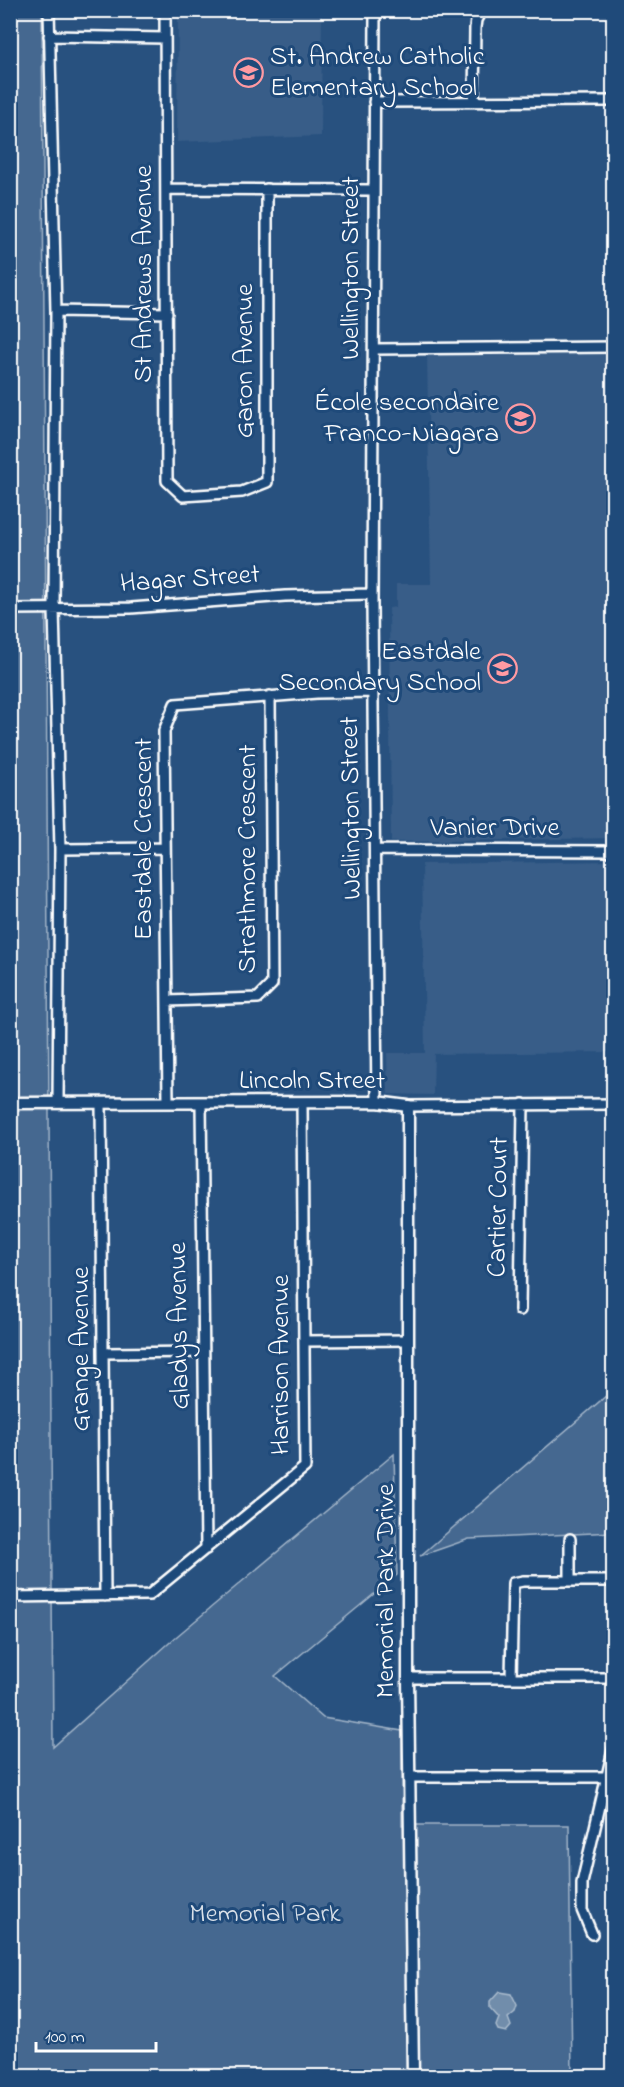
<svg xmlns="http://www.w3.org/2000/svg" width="624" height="2087" viewBox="0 0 624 2087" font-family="'Indie Flower',sans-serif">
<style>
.built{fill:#375d88}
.green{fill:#446890;stroke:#a2b4c8;stroke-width:1.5}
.water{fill:#718dab;stroke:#aabbcd;stroke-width:1.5}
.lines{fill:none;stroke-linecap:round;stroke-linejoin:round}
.minor-casing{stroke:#fff;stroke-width:14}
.major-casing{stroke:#fff;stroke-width:15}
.minor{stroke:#1f4a7a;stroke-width:9}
.major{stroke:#1f4a7a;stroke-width:10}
.labels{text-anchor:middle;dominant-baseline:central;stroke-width:6;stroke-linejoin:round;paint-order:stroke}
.poi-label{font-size:27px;fill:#fff;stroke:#1f4a7a;text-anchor:end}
.street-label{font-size:27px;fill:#fff;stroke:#1f4a7a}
.park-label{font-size:27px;fill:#dae1e9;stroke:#1f4a7a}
</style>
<rect width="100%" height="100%" fill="#28517f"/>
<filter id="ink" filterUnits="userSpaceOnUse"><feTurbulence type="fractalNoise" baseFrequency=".0167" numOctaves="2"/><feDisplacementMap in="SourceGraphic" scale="12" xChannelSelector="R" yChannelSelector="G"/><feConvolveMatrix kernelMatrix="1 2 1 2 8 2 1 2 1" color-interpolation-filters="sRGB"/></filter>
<g filter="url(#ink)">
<path class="built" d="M178,11H322L321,136L177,142Z
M613,354V838L391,842L389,608L396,607V584H431L427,355Z
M613,861V1052L434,1054L433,1095L388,1094L387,1053H425L422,864Z"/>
<path class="green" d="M42,10L53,1747L177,1636L394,1454L397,1575L275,1676L323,1718L402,1731V1825H569L572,2076H11L13,1292L10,1085V11Z
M613,1390V1532L469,1539L420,1556Z"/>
<path class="water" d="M499,1992L511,1994L517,2006L515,2012L508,2018L511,2026L506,2032L498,2030L496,2026L499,2018L490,2008V2002Z"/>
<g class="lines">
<defs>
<path id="minor" d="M49,10L56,311L54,609L60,849L58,1102
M165,10L167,481L183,496L242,492L267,482V189
M375,10L372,605L377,1102
M49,36L165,38
M474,100L475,28L476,20L482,10
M374,102L614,101
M166,189L372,190
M56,311L167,313
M375,349L614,347
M10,609L131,608L285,596L372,594
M60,849L165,848
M375,850L614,851
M167,1001L258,998L272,984L270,696
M168,1102L164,731L175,704L317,693L373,692
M101,1103L105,1596
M201,1103L206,1549
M408,1106L614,1104
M520,1310L523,1104
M305,1341L408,1340
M104,1353L202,1352
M570,1581V1539
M10,1597L149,1595L305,1467L302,1103
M408,1678H614
M511,1678L513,1583L523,1581H614
M409,1777H606
M592,1934L582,1910V1883L614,1746"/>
<path id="major" d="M10,1103L377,1102L408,1106V1678L413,2076"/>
</defs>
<use href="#minor" class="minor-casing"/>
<use href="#major" class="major-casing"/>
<use href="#minor" class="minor"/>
<use href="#major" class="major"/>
</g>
</g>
<defs>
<symbol id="school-ring" viewBox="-11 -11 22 22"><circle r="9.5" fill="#1f4a7a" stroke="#ff9aa2" stroke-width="1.5"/><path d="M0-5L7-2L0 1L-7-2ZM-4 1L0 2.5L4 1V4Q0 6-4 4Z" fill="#ff9aa2"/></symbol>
</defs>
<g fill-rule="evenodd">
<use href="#school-ring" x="232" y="56" width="33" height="33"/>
<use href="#school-ring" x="504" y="402" width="33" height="33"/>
<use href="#school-ring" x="486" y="652" width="33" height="33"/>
</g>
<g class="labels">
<g class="poi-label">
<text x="270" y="57" text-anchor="start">St. Andrew Catholic<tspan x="270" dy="31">Elementary School</tspan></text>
<text x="499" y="403">École secondaire<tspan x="499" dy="31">Franco-Niagara</tspan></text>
<text x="481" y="652">Eastdale<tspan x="481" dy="31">Secondary School</tspan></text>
</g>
<g class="street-label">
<text transform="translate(351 268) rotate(-90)">Wellington Street</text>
<text transform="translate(144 274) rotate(-90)">St Andrews Avenue</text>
<text transform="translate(245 361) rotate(-90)">Garon Avenue</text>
<text transform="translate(190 580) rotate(-4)">Hagar Street</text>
<text transform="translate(352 808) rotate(-91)">Wellington Street</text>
<text x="495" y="828">Vanier Drive</text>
<text transform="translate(144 839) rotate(-90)">Eastdale Crescent</text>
<text transform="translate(248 859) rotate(-90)">Strathmore Crescent</text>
<text x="312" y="1081">Lincoln Street</text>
<text transform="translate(499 1207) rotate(-89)">Cartier Court</text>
<text transform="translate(180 1326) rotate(-91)">Gladys Avenue</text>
<text transform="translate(81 1349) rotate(-90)">Grange Avenue</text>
<text transform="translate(281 1365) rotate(-90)">Harrison Avenue</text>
<text transform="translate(386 1591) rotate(-90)">Memorial Park Drive</text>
</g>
<g class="park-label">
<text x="265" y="1914">Memorial Park</text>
</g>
</g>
<rect width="624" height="2087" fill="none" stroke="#1f4a7a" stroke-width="36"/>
<rect x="18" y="18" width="588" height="2051" fill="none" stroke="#fff" stroke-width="2" filter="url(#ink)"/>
<path d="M36 2042v9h120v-9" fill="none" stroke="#ffffff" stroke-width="3"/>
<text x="45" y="2042" font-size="18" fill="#ffffff" stroke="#1f4a7a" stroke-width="4.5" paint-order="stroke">100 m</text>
</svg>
